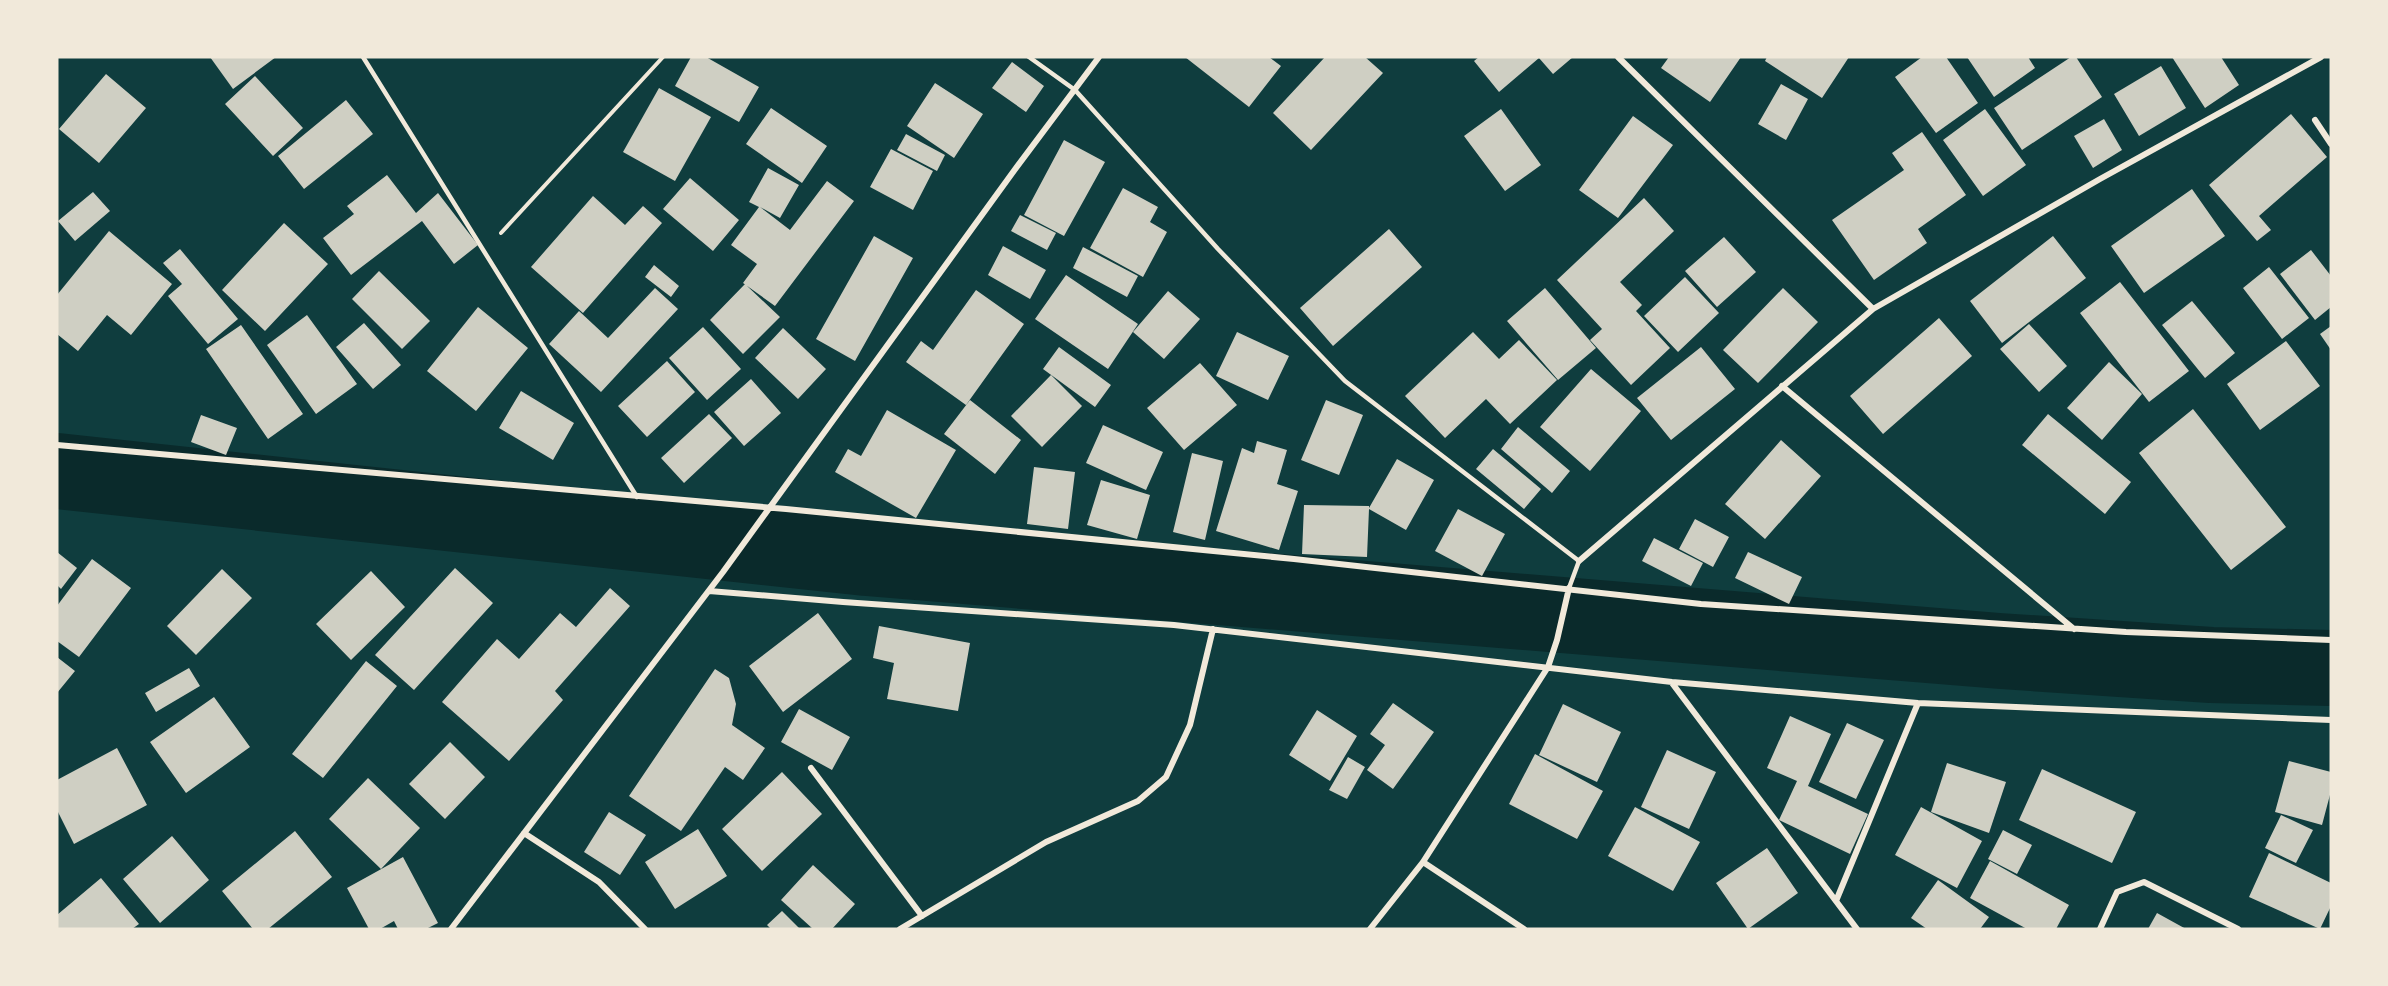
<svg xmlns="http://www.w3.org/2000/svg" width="2388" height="986" viewBox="0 0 2388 986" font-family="'Source Sans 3',sans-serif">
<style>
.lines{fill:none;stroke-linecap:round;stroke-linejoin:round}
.river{stroke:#0a2a2b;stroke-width:76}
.building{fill:#cfcfc3}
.path{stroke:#f1e9da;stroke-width:4}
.service{stroke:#f1e9da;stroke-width:4.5}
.minor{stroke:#f1e9da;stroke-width:6}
</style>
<rect width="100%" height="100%" fill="#0f3d3e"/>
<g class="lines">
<path class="river" d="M57,471L866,558L2000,651L2211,665L2331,668"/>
</g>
<path class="building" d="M210,57H276L233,89Z
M691,57H706L759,87L739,122L675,86Z
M1185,57H1269L1281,66L1249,107Z
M1325,57H1365L1383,73L1311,150L1273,113Z
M1479,57H1573L1553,74L1539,58L1499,92L1474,61Z
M1669,57H1741L1710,102L1661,68Z
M1767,57H1849L1822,98L1765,61Z
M1922,57H1946L1978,103L1936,133L1895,77Z
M1967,57H2028L2035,68L1994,97Z
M2071,57H2076L2102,97L2022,150L1994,108Z
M2172,57H2221L2239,85L2205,108Z
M1012,62L1044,86L1026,112L992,88Z
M2161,66L2186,108L2139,136L2114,94Z
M106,74L146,108L99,163L59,129Z
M255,76L303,128L273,156L225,104Z
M935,83L983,114L954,158L907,126Z
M1781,84L1808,99L1786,140L1758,124Z
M659,88L711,117L675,181L623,152Z
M346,100L373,134L304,189L278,156Z
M771,108L827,146L802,183L746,144Z
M1501,109L1541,165L1505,191L1464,136Z
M1985,109L2026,165L1983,196L1943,140Z
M2291,114L2327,157L2259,216L2271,230L2257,241L2209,185Z
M1633,116L1673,145L1618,218L1579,190Z
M2104,119L2122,150L2093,168L2074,136Z
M1922,132L1966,195L1918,229L1927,243L1874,280L1832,220L1904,170L1892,153Z
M906,134L945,155L937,171L897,150Z
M1064,140L1105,162L1064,236L1024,215Z
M891,149L933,171L913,210L870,187Z
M768,168L799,185L780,218L760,207L790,230L827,181L854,201L775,306L743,283L757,264L731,245L759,207L749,202Z
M387,175L416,213L438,193L478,245L454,264L422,221L351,275L323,238L354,214L347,206Z
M690,178L739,220L713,251L663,209Z
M1123,188L1158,207L1150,222L1167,232L1143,277L1090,248Z
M2192,189L2225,236L2144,293L2111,246Z
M93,192L110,211L75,241L58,221Z
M593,196L625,225L643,206L662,223L583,313L531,267Z
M1644,198L1674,231L1620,282L1642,305L1636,311L1670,348L1631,385L1590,340L1602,329L1557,280Z
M1020,215L1056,233L1047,250L1011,231Z
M284,223L328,264L265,331L222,290Z
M1389,229L1422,267L1333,346L1300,308Z
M109,231L172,284L131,335L107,315L78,351L57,334V295Z
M874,236L913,258L855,361L816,339Z
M2053,236L2086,278L2002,343L1970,301Z
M1724,237L1756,272L1717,307L1685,271Z
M1003,246L1046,270L1030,299L988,275Z
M1083,247L1138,276L1127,297L1073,268Z
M180,249L238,319L208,344L168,296L182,284L163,263Z
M2311,250L2331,276V307L2315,320L2280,274Z
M654,265L679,286L671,297L645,277Z
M2269,267L2309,318L2282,339L2243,288Z
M379,271L430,321L402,349L352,299Z
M1066,275L1138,324L1108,369L1035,319Z
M1685,277L1719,313L1678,352L1644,316Z
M2120,282L2189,371L2149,402L2080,313Z
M745,284L780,317L743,354L710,320Z
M655,288L678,309L601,392L549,344L579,311L608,338Z
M1545,288L1596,348L1558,380L1507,321Z
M1783,288L1818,322L1758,383L1723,350Z
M976,290L1024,324L966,405L906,362L921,341L933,350Z
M1168,291L1200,319L1164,359L1133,332Z
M2192,301L2235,353L2205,378L2162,325Z
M478,307L528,348L476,411L427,371Z
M307,315L357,384L316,414L267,345Z
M1939,318L1972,356L1883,434L1850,396Z
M364,323L401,365L373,389L336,347Z
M2029,324L2067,366L2039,392L2000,349Z
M241,325L303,414L268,439L206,349Z
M2331,326V350L2320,334Z
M703,327L741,369L707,400L669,358Z
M783,328L826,369L798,399L755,358Z
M1237,332L1289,356L1268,400L1216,376Z
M1473,332L1499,359L1519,340L1557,380L1510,424L1486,399L1445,438L1405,396Z
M2286,341L2320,386L2260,430L2227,384Z
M1059,347L1111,385L1095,407L1043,369Z
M1701,347L1735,389L1671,440L1637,398Z
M667,361L695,392L647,437L618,406Z
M2109,362L2142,394L2102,440L2067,408Z
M1200,363L1237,405L1184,450L1147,408Z
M1591,369L1641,411L1590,471L1540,427Z
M1051,375L1082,406L1042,447L1011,416Z
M751,379L781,413L744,446L714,412Z
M521,391L574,423L553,460L499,428Z
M970,400L1021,440L995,474L944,434Z
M1326,400L1363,415L1339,475L1301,460Z
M2193,409L2286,527L2231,570L2139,453Z
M887,410L956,450L916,518L835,472L848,449L861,456Z
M709,414L732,438L684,483L661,458Z
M2048,414L2131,482L2105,514L2022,445Z
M201,415L237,428L226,455L191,442Z
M1103,425L1163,452L1146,490L1086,463Z
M1518,427L1570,471L1552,493L1501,449Z
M1781,440L1821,476L1765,539L1725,504Z
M1257,441L1287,450L1277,484L1298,491L1279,550L1216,531L1242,448L1254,453Z
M1493,449L1541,489L1524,509L1476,469Z
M1192,453L1223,461L1205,540L1173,532Z
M1397,459L1434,480L1406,530L1369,509L1367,557L1302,554L1304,505L1369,506V508Z
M1034,467L1075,472L1068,529L1027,524Z
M1101,480L1150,495L1137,539L1087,525Z
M1458,509L1505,534L1482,576L1435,551Z
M1695,519L1729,537L1713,567L1679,549Z
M1654,538L1703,563L1691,586L1642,561Z
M57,552L77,568L61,589L57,585Z
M1748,552L1802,577L1789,604L1735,578Z
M92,559L131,588L79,657L57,641V606Z
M455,568L493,603L414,690L375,655Z
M222,569L252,598L196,655L167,626Z
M371,571L405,607L351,660L316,624Z
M610,588L630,606L555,691L563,700L509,761L442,702L497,639L519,659L560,613L576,627Z
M818,613L852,659L783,712L749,666Z
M879,626L970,643L958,711L887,699L894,663L873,658Z
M57,657L75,671L57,693Z
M366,661L397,686L323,778L292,754Z
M189,668L200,686L156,712L145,693Z
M715,669L729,678L736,704L732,725L765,748L743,780L725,767L681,831L629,796Z
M214,697L250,747L186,793L150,742Z
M1393,703L1434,732L1393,789L1367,770L1385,745L1370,734Z
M1563,704L1621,732L1597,782L1539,755Z
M799,709L850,737L832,770L781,742Z
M1317,710L1357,736L1330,781L1289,755Z
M1790,716L1831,734L1808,786L1868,814L1850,854L1779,820L1797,781L1767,768Z
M1847,723L1884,740L1856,799L1819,782Z
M450,742L485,777L445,819L409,784Z
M117,748L147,805L74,844L57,810V780Z
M1667,750L1716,772L1689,829L1641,807Z
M1535,754L1603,791L1577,839L1509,804Z
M1348,757L1365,767L1347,799L1329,790Z
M2289,761L2331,772V791L2322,825L2275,812Z
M1947,763L2006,782L1989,833L1931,812Z
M2042,769L2136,812L2112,863L2019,820Z
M782,772L822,814L762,871L722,829Z
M368,778L420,828L381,869L329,819Z
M1635,807L1700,842L1673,891L1608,856Z
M1921,807L1982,841L1957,888L1895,855Z
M609,812L646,835L620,875L584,852Z
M2281,815L2313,830L2296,863L2265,848Z
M698,829L727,876L675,909L645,862Z
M2003,830L2032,845L2017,874L1988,859Z
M295,831L332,877L268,929H253L222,891Z
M172,836L209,880L160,923L123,879Z
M1767,848L1798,893L1748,929L1716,883Z
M2269,853L2331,883V906L2320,929L2249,897Z
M403,857L438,923L426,929H398L394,921L380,929H369L347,888Z
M1990,861L2069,905L2056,929H2027L1970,898Z
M813,865L855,904L832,929H813L781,900Z
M101,878L139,924L132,929H57V915Z
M1938,880L1989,917L1980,929H1927L1911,918Z
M782,911L800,929H771L767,925Z
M2157,913L2186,929H2148Z"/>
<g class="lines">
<path class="path" d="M501,233L663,57"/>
<path class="service" d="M363,57L637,497
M1029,57L1075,90L1218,249L1345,381L1579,561L1569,588"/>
<path class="minor" d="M1618,57L1873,309
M2315,120L2331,144
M1782,386L2074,629
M57,445L786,509L1294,559L1701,604L2126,632L2331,640
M1579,561L1873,309L2100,179L2321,57
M709,591L843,602L1174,625L1672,682L1918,703L2331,720
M1672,683L1857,929
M811,768L922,916
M524,833L599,882L645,929
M1423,862L1524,929
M1836,901L1918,703
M451,929L723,572L1016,168L1099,57
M900,929L1046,842L1138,801L1166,777L1190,725L1213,629
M1370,929L1423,862L1548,667L1557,640L1569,588
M2100,929L2117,892L2144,882L2238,929"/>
</g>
<rect width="2388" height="986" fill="none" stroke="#f1e9da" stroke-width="117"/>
</svg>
